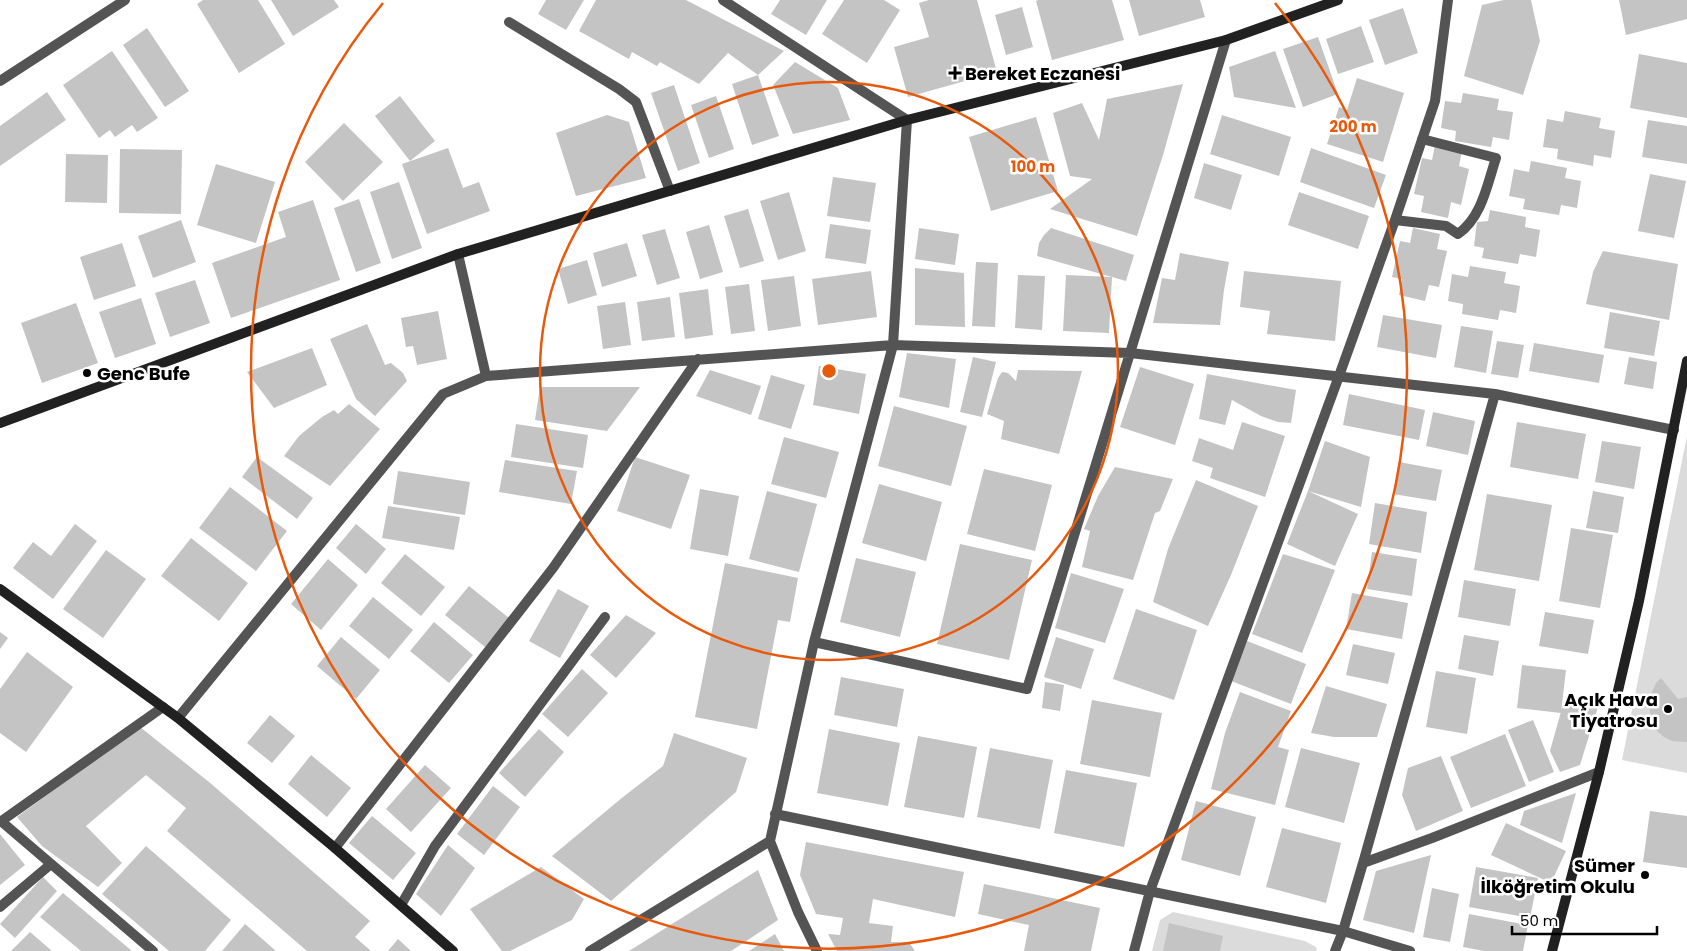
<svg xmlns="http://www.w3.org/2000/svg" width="1687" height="951" viewBox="0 0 1687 951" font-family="Poppins,sans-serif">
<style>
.green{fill:#dbdbdb}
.building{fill:#c4c4c4}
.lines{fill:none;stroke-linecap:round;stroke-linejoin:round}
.street{stroke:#545454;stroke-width:10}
.secondary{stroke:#212121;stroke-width:10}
.ring{fill:none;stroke:#e8590c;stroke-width:2.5}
.poi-dot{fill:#000;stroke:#fff;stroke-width:2}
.labels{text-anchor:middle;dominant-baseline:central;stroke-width:5;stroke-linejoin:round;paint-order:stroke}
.poi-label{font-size:18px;font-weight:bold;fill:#000;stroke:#fff;text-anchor:start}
.centre{fill:#e8590c;stroke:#fff;stroke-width:2.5}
.ring-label{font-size:15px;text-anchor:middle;font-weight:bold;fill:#e8590c;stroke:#fff;stroke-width:5;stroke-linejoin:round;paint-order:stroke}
</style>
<rect width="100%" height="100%" fill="#fff"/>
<path class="green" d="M1687,436V773L1622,760Z
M1173,912L1305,941L1316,947L1317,951H1152L1160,920Z"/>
<path class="building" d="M203,0H258L285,44L239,73L197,4Z
M271,0H334L339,7L293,36Z
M546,0H584L566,30L538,14Z
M596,0H686L784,51L758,75L728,53L699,84L660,62L657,66L632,52L629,59L579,31Z
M780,0H827L806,35L771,14Z
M844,0H884L900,10L867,63L822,34Z
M929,0H977L997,72L908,97L894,47L929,37L919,3Z
M1038,0H1112L1124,40L1052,60L1036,1Z
M1129,0H1200L1205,17L1139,36Z
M1504,0H1531L1540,41L1523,95L1464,76L1482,5Z
M1619,0H1687V19L1626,35Z
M1022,7L1033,47L1006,55L995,15Z
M1403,8L1418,53L1385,65L1369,20Z
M1361,26L1374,62L1338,74L1326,39Z
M147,28L189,91L165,107L123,45Z
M1318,37L1338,94L1303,107L1283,49Z
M112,51L158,118L137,132L132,125L115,137L110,130L99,138L63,85Z
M1275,51L1296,108L1234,97L1229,67Z
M1639,54L1687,63V118L1630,108Z
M795,62L838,88L850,120L793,134L773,85Z
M758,75L779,136L752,145L732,84Z
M1357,78L1404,93L1383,162L1327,144L1339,107L1347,110Z
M1183,84L1163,155L1137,236L1050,209L1092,179L1070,176L1053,113L1082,103L1099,140L1107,99Z
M674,85L700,163L678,171L651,93Z
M47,92L66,120L0,166V126Z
M1463,93L1499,99L1497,110L1513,112L1509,140L1493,137L1491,147L1455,141L1456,131L1441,128L1445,101L1461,103Z
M400,96L435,141L410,161L375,116Z
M716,96L734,149L709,158L691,105Z
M1565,111L1601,118L1599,128L1615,131L1611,158L1594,155L1593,166L1557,159L1558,149L1543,147L1547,119L1563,122Z
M607,115L629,122L646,178L576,196L556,133Z
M1222,115L1291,137L1279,176L1210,154Z
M1036,117L1058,191L991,211L969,137Z
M1648,120L1687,126V164L1642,157Z
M344,123L383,162L343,201L305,162Z
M1435,145L1462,151L1459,166L1469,169L1461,205L1451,202L1448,218L1421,212L1424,196L1414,194L1422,158L1432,160Z
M448,148L463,188L479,182L490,211L427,234L402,164Z
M1311,148L1386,175L1374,208L1300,182Z
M120,149L182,150L181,214L119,213Z
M66,154L108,155L107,203L65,202Z
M1531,161L1567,168L1565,178L1581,181L1577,208L1561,205L1559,215L1523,209L1525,199L1509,196L1514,169L1529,172Z
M1204,163L1242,175L1231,210L1194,198Z
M216,164L275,182L256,243L197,225Z
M1650,174L1686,181L1674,238L1638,231Z
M833,177L876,183L870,222L827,216Z
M399,182L422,248L392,259L370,192Z
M789,192L806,251L778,260L760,201Z
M1299,192L1369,216L1358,249L1288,225Z
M359,199L381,263L356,272L334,208Z
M313,200L340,280L231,318L212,263L286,237L278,212Z
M748,209L764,261L740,268L724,216Z
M1490,210L1526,217L1525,227L1540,230L1536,257L1520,254L1518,264L1482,258L1484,248L1474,246L1477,222L1488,221Z
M181,220L196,262L153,278L138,236Z
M830,224L871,230L866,264L825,258Z
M709,225L723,272L700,279L686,232Z
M919,228L959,234L955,265L915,259Z
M1051,228L1134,255L1126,281L1112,277L1109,333L1063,331L1066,275L1112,277L1037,256L1039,243L1044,235Z
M1413,228L1440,234L1437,249L1447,251L1439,287L1429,285L1425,301L1399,295L1402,279L1392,277L1400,241L1410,243Z
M665,229L680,278L657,285L642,235Z
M122,243L136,286L94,300L80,257Z
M627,243L637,276L602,287L593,253Z
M1603,251L1678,264L1669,320L1586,304L1593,272Z
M1180,253L1229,262L1224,290L1220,325L1153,323L1162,278L1175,280Z
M587,260L597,295L568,304L558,269Z
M976,262L998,263L995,327L972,326Z
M1470,266L1506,272L1504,283L1520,286L1516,313L1500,310L1498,320L1462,314L1463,304L1448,301L1452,274L1468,277Z
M915,268L964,273L965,327L915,325Z
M871,271L877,317L818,325L812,279Z
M1244,271L1341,281L1335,341L1267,334L1270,311L1240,307Z
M1018,275L1045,276L1042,330L1015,328Z
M794,276L801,326L768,331L761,280Z
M195,280L210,323L170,337L155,293Z
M749,284L755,331L731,334L725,287Z
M708,289L713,335L685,339L679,293Z
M670,297L675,337L642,341L637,302Z
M141,298L156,344L115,358L99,312Z
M625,302L631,345L603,349L597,306Z
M76,303L98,363L42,383L21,323Z
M438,311L447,359L417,365L413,346L406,347L401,318Z
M1610,312L1660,321L1654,356L1604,348Z
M1383,315L1442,325L1436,358L1377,347Z
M367,324L385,365L391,363L403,373L407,381L375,416L356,399L330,339Z
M1461,326L1493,331L1486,373L1454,367Z
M1497,341L1524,345L1518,378L1491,374Z
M1534,343L1604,355L1599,383L1529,371Z
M312,348L327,385L274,408L247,372Z
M907,353L956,359L949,408L899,397Z
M973,357L996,362L982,417L960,412Z
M1629,357L1657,362L1653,389L1624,384Z
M819,366L866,374L859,414L813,405Z
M1140,367L1194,384L1175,445L1120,427Z
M710,370L761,386L751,415L696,396Z
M1018,370L1082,371L1059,454L1001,439L1004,421L987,414L998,378L1002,372L1008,373L1016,381Z
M1207,374L1296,390L1291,423L1278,422L1261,416L1232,400L1225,425L1199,419Z
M771,375L805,385L791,429L758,419Z
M540,387H640L607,431L535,420Z
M1349,394L1425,410L1419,440L1343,425Z
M349,404L380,429L330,486L284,456L299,436L322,417L334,410L338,414Z
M894,406L967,426L951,486L878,466Z
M1433,412L1475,421L1468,455L1426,446Z
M1242,422L1285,436L1265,497L1210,478L1213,468L1192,461L1199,438L1233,450Z
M1517,422L1586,434L1578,479L1510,467Z
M516,424L588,435L583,468L511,457Z
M784,437L839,452L826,498L771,484Z
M1325,441L1370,457L1361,507L1308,491Z
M1602,441L1641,447L1634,489L1595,482Z
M257,457L313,498L297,519L242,477Z
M635,457L690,475L671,529L617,511Z
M505,460L577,471L571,504L499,492Z
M1399,462L1442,470L1436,501L1393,494Z
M1115,467L1173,479L1160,511L1155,513L1133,580L1082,567L1090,531L1084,529L1098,496Z
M984,469L1052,485L1035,551L967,534Z
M398,471L470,482L465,515L393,504Z
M1196,480L1258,506L1231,575L1208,626L1153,602L1168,549Z
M879,484L942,502L926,561L862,543Z
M230,487L287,531L256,571L199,528Z
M700,489L739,496L728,556L690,549Z
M767,491L817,504L799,572L749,559Z
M1308,491L1358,514L1335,566L1287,544Z
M1593,491L1624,497L1618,533L1586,528Z
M1487,494L1552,505L1539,581L1474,570Z
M1375,503L1427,512L1421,553L1369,544Z
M388,506L460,517L454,550L382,538Z
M75,524L97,541L53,599L13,568L33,542L51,556Z
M356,524L386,549L366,574L336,548Z
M1571,528L1613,535L1600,608L1559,601Z
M191,538L248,583L219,621L161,576Z
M960,544L1032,560L1009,660L937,644Z
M106,550L146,579L103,638L63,609Z
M1372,552L1417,559L1412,596L1367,589Z
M405,554L445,587L421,616L381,583Z
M1283,554L1335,570L1302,653L1252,634Z
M856,558L916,572L900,637L840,622Z
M328,559L358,585L321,630L291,604Z
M725,563L798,578L790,622L778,620L757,729L695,717Z
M1071,573L1124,589L1105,643L1055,628Z
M1464,580L1516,589L1510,626L1458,617Z
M469,586L509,618L485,647L445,615Z
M558,589L589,606L560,658L529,641Z
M1352,593L1408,603L1402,639L1346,629Z
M373,597L413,630L389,659L349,626Z
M1136,609L1197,630L1174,700L1113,679Z
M1545,612L1594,620L1588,654L1539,646Z
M626,615L656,633L616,678L590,655Z
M434,622L473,655L449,683L410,651Z
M0,632L8,638L0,649Z
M1464,635L1499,641L1493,676L1458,669Z
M341,637L380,670L356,699L317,666Z
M1056,637L1094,649L1081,689L1044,677Z
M1247,641L1306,664L1291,704L1231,681Z
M1353,644L1395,653L1388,684L1346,675Z
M27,652L73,687L26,752L0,733V689Z
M1522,665L1566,670L1561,713L1517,708Z
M582,669L608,693L568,737L542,714Z
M1436,671L1476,678L1467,734L1426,727Z
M841,677L904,689L897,727L834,715Z
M1661,678L1678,699L1687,697V742L1672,741L1664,737L1656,730L1652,723L1649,706L1650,697L1656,683Z
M1045,682L1064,685L1060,711L1042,708Z
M1326,686L1387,704L1377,737H1334L1311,733Z
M1240,692L1291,711L1278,747L1289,750L1275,805L1211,789L1225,733Z
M1092,700L1162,713L1150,777L1080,764Z
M1564,701L1598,707L1580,765L1560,772L1550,751Z
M270,715L295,736L272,763L247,743Z
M1533,720L1554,772L1529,782L1508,730Z
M140,727L209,782L370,921L355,937L371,951H307L167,831L186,808L146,775L86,826L122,863L98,887L42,846L17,817Z
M539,729L564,752L525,797L499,773Z
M829,729L900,743L888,806L817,793Z
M674,733L747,758L736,792L611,901L552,856L623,797L663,766Z
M1505,734L1526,786L1471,808L1450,757Z
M918,736L977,747L964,818L904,807Z
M990,748L1053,760L1040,829L977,817Z
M1301,748L1360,763L1344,823L1285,807Z
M311,755L351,788L327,817L288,784Z
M1441,756L1463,811L1416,831L1402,795L1408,768Z
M425,765L451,788L411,832L386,809Z
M1066,770L1137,783L1124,847L1054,833Z
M493,786L520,807L484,855L457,834Z
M1576,793L1562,843L1520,825L1524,811Z
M1196,801L1256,817L1240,876L1181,860Z
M1650,811L1687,816V868L1643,862Z
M372,816L416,853L393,880L349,843Z
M1506,823L1566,851L1551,883L1491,855Z
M1282,828L1341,843L1326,903L1266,887Z
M0,834L25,865L0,885Z
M806,842L964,872L955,917L873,899L869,923L893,926L891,942H909L915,951H837L828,934L840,935L843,918L816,914L800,875Z
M448,845L475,868L441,916L416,894Z
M146,846L231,920L205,951H169L102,894Z
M1431,855L1414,933L1363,920L1376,871Z
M541,867L584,899L572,920L510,951H502L470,909Z
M1476,867L1538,878L1530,918L1469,907Z
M758,870L778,920L731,951H629Z
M43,877L57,891L15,938L0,924Z
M984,884L1100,908L1091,951H1024L1029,925L978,914Z
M1432,888L1459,894L1450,942L1423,937Z
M63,893L132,951H81L40,917Z
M1469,914L1528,925L1523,951H1484L1463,947Z
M1169,923L1223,936L1220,951H1163Z
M245,924L276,951H222Z
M30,932L52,951H11Z
M775,934L784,951H749Z
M398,939L411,951H388Z"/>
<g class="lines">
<path class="street" d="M723,0L907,120L893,345L814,642
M509,22L619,89L636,102L670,191
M0,81L125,0
M1395,220L1446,226L1458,234C1482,217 1487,185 1496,158L1422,139
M458,254L486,376
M1495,394L1674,430
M178,718L443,394L486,376L893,345L1130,353L1495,394L1363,863
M775,814L1343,931L1410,951
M0,822L163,707
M2,822L153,951
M770,841L814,642L1027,689L1226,40
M335,848L553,568L698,359
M401,905L435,846L605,617
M0,907L51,864
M590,951L770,841L798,912L817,951
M1134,951L1150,891L1339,376L1395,220L1435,101L1448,0
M1335,951L1343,931L1363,863L1432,838L1599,772"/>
<path class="secondary" d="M0,423L458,254L907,120L1226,40L1338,0
M0,589L178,718L335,848L453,951
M1552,951L1599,772L1639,601L1687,361"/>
</g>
<g class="ring">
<circle cx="829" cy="371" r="289"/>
<path d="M1275 3A578 578 0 1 1 383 3"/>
</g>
<g class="poi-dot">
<path d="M952.5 65.5h5v5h5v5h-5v5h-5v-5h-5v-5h5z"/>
<circle cx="87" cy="373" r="5"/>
<circle cx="1668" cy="709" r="5"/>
<circle cx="1645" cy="875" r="5"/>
</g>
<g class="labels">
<g class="poi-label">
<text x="965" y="73">Bereket Eczanesi</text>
<text x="97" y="373">Genc Bufe</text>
<text x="1658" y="699" text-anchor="end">Açık Hava<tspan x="1658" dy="21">Tiyatrosu</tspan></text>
<text x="1635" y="865" text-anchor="end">Sümer<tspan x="1635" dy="21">İlköğretim Okulu</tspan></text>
</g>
</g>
<circle cx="829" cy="371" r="8" class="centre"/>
<g class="ring-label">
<text x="1353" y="132">200 m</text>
<text x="1033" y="172">100 m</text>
</g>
<path d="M1512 926v8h145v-8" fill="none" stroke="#000000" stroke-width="2.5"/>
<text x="1520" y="926" font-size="15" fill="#000000" stroke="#ffffff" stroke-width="4" paint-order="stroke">50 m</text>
</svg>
